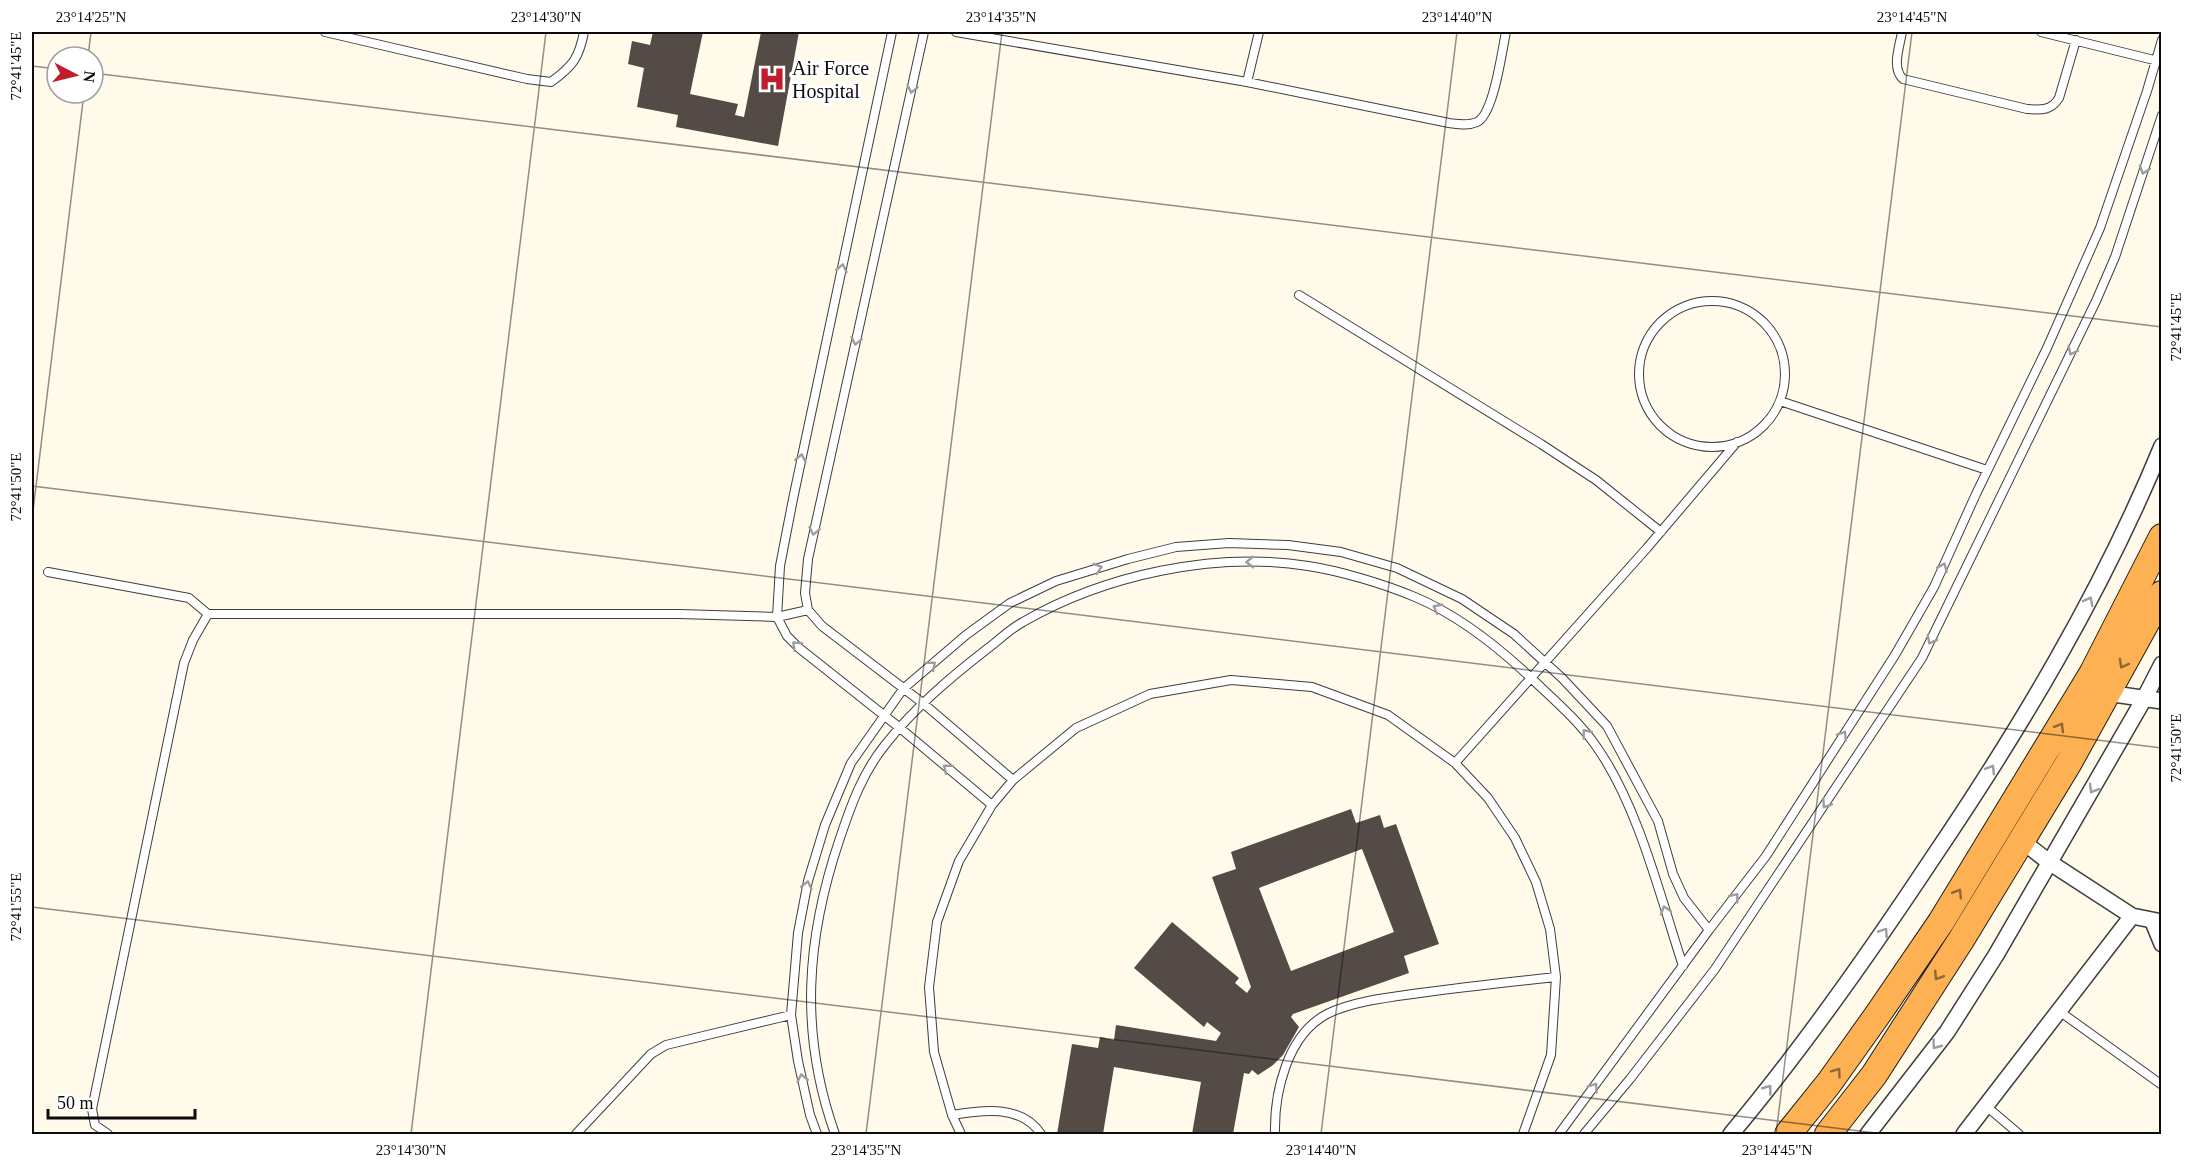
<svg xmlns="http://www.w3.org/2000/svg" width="2193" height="1166" viewBox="0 0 2193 1166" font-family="Georgia,serif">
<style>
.building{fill:#544b47;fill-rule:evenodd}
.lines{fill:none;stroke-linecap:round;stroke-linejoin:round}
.service-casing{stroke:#3e3e3e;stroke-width:10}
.minor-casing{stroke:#3e3e3e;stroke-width:18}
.trunk-casing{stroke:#1c1c1c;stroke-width:28}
.service{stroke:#fff;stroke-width:8}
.minor{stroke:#fff;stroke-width:15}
.trunk{stroke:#feb152;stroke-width:26}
.oneway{stroke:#9d9d9d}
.oneway2{stroke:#916632}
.ticks{fill:none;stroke:#0b0b0b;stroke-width:1.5;stroke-opacity:0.45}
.labels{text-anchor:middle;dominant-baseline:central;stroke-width:6;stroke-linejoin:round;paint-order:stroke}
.poi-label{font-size:20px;fill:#0b0b0b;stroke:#fff;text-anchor:start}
.neatline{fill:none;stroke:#0b0b0b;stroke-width:2}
.ticks-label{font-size:15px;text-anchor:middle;fill:#0b0b0b}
</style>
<rect width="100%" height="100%" fill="#fffae9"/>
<path class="building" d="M653,32H703L690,94L738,104L735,115L744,117L761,32H799L778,146L676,127L678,115L637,107L644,68L628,64L632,41L650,45Z
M1351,809L1356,823L1380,815L1384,828L1396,824L1439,944L1404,956L1409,973L1293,1014L1291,1017L1299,1027L1283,1055L1273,1065L1258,1075L1252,1070L1249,1074L1244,1073L1233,1134H1192L1201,1082L1114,1067L1103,1134H1057L1072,1044L1098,1048L1100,1037L1114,1040L1116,1025L1216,1041L1221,1033L1207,1022L1204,1027L1134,968L1172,922L1239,978L1235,983L1247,993L1251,987L1212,877L1236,869L1231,852ZM1362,849L1394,932L1291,971L1259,888Z"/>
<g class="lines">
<defs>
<path id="service" d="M325,32L527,79L551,82C573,66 579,58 584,32
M892,32L793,499L780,566L777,617L787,636L799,648L900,728L992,805
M924,32L808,559L805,593L808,610L822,626L924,704L1013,780
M956,32L1247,82L1449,123C1458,124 1468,126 1477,122C1494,114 1502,50 1506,32
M1902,32C1900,45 1891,68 1903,79L2027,109C2041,110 2051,111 2059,98L2076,40
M2041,32L2162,62
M1247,82L1259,32
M1299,295L1541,444L1596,480L1661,532
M1639 374a73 73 0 1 1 146 0a73 73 0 1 1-146 0Z
M1780,401L1987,470
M48,572L189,598L208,614
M1455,763L1647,548L1737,442
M2059,1011L2162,1085
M1986,1106L2019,1134
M952,1115C982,1110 1021,1104 1041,1134
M108,1134L95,1125L92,1109L184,663L193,640L208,614H679L777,617L808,610
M576,1134L651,1054L666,1045L791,1015
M817,1134L810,1115L798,1061L791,1015L798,933L808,881L825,825L851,763L903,689L966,635L1010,603L1056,581L1128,559L1176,547L1229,543L1288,545L1341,552L1397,568L1462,599L1514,634L1562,678L1607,726L1658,821L1673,874L1684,898L1709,930
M835,1134C799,1033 806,938 840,838C851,805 863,772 885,745C914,708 951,677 987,649C999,640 1010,629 1023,622C1104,575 1215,551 1308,566C1341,571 1384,584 1415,597C1458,615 1496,645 1530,677C1553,699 1578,720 1596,746C1638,805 1660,896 1683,966
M961,1134L952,1115L934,1052L929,987L937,922L959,861L992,805L1013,780L1076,728L1150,694L1231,680L1312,687L1388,715L1455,763L1488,798L1515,838L1536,882L1550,929L1556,977L1551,1055L1523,1134
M1275,1134C1274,1093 1287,1035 1327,1014C1353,1001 1391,997 1420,993C1465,987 1510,982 1556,977
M1559,1134L1709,930L1766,856L1895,655L1934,587L1976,494L2047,348L2100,228L2147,91L2162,40
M1584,1134L1630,1079L1715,969L1922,658L2096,301L2115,257L2162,115"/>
<path id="minor" d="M2107,693L2162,701
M2022,841L2049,862L2132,916L2162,922
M2153,922L2162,944
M1731,1134C1804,1047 1869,954 1932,859C2020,729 2102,592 2162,446
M1868,1134L1947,1032L1996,955L2144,699L2162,664
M1964,1134L2132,916"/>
<path id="trunk" d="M1788,1134L1829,1083L1876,1017L1941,922L2092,674L2162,537
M1828,1134L1874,1075L1961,940L2068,764L2162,594"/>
</defs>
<use href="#service" class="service-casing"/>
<use href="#minor" class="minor-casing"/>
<use href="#trunk" class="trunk-casing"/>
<use href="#service" class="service"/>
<use href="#minor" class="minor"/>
<use href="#trunk" class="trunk"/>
</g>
<defs><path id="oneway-chevron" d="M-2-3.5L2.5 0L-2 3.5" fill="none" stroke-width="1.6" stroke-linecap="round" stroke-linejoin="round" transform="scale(1.5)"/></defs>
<g class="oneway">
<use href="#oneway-chevron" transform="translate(912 89) rotate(102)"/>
<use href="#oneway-chevron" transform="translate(2144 170) rotate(108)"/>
<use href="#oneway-chevron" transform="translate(842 268) rotate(-78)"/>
<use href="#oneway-chevron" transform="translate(856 341) rotate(102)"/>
<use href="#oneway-chevron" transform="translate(2072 351) rotate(116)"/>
<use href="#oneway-chevron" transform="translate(801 458) rotate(-78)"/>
<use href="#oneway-chevron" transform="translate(814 531) rotate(102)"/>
<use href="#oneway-chevron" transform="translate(1250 562) rotate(179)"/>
<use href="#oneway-chevron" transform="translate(1943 567) rotate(-66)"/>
<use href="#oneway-chevron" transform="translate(1098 568) rotate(-17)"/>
<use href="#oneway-chevron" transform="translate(2089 601) rotate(-62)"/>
<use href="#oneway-chevron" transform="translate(1437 608) rotate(-152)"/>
<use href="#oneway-chevron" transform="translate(1931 640) rotate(118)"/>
<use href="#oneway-chevron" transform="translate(796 645) rotate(-136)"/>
<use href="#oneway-chevron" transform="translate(932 665) rotate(-40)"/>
<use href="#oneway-chevron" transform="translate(1586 733) rotate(-129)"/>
<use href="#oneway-chevron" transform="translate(1843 735) rotate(-57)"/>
<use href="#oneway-chevron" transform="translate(947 768) rotate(-140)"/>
<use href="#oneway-chevron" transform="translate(1991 769) rotate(-58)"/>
<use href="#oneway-chevron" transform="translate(2093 789) rotate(121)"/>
<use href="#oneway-chevron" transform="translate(1826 804) rotate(124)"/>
<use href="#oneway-chevron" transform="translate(807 885) rotate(-77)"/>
<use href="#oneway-chevron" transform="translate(1735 897) rotate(-52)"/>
<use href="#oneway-chevron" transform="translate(1665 910) rotate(-108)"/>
<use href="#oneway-chevron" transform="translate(1884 932) rotate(-56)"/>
<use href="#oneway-chevron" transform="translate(1936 1045) rotate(127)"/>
<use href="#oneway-chevron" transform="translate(802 1078) rotate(-103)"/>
<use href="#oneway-chevron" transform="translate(1594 1087) rotate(-54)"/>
<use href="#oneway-chevron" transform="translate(1768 1089) rotate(-53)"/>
</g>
<g class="oneway2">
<use href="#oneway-chevron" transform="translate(2123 664) rotate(119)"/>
<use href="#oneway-chevron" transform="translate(2060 727) rotate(-59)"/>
<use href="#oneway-chevron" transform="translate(1958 893) rotate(-58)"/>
<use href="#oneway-chevron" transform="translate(1938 976) rotate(122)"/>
<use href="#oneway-chevron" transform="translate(1837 1072) rotate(-54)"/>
</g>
<path class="ticks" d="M88,57L91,32M32,66L57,69M93,73L2162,327M32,486L2162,748M32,519L84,93M32,907L1884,1134M411,1134L546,32M866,1134L1002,32M1321,1134L1457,32M1776,1134L1912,32"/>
<defs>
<symbol id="hospital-bare" viewBox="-9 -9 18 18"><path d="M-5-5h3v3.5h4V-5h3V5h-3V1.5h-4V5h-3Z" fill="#c11d2c" stroke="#fff" stroke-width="2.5" paint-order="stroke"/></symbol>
</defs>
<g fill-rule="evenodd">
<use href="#hospital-bare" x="753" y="60" width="38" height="38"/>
</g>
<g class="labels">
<g class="poi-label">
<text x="792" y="68">Air Force<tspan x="792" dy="23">Hospital</tspan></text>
</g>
</g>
<rect width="2193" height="1166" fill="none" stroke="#ffffff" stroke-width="66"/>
<g transform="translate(75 75) rotate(97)"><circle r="28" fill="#ffffff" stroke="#9d9d9d" stroke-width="1.5"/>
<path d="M0-4.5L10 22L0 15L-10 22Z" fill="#c11d2c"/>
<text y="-9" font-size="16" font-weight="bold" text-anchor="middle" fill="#0b0b0b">N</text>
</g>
<path d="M48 1109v9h147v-9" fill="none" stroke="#0b0b0b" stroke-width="3"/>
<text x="57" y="1109" font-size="18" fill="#0b0b0b" stroke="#ffffff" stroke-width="4.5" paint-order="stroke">50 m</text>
<rect x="33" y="33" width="2127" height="1100" class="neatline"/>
<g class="ticks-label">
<text x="91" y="22">23°14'25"N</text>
<text x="546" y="22">23°14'30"N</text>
<text x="1001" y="22">23°14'35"N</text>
<text x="1457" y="22">23°14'40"N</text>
<text x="1912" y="22">23°14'45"N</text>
<text transform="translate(16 66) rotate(-90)" y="5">72°41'45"E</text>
<text transform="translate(2176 327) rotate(-90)" y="5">72°41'45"E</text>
<text transform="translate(16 487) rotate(-90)" y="5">72°41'50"E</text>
<text transform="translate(2176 748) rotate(-90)" y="5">72°41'50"E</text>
<text transform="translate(16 907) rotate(-90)" y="5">72°41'55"E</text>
<text x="411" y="1155">23°14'30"N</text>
<text x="866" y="1155">23°14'35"N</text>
<text x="1321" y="1155">23°14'40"N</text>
<text x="1777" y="1155">23°14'45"N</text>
</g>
</svg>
